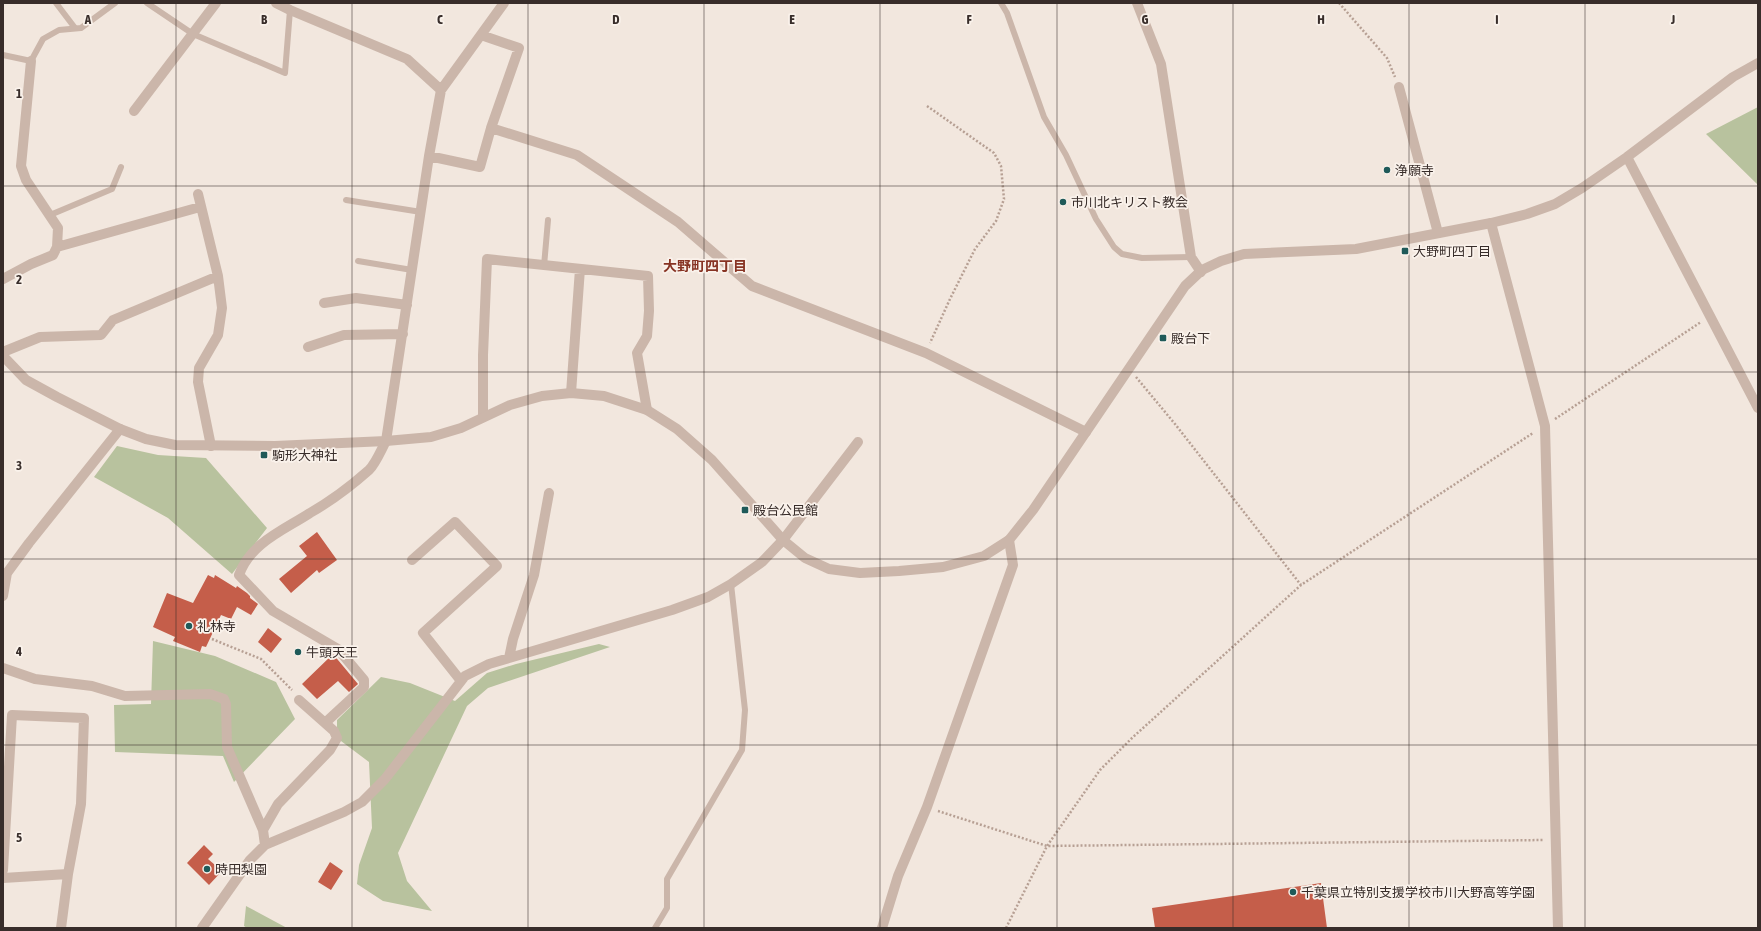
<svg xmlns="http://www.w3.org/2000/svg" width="1761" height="931" viewBox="0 0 1761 931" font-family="'Asap Condensed','Noto Sans JP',sans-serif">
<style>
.green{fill:#b8c29e}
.building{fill:#c55e4a}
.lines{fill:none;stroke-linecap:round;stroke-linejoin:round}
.path{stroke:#b7a094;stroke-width:2.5;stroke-dasharray:2 2;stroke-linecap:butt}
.service{stroke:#cbb6aa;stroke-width:6}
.minor{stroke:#cbb6aa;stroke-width:10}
.tertiary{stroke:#cbb6aa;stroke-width:10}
.grid{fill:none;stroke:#382d2a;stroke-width:1;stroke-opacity:0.55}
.poi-dot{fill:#1f5a59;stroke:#faf2eb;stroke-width:1.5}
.labels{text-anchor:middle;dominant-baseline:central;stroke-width:3.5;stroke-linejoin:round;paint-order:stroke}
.poi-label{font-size:13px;fill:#382d2a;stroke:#faf2eb;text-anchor:start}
.neighbourhood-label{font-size:14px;font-weight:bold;fill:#873323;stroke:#faf2eb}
.grid-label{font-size:13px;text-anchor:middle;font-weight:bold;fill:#382d2a;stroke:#faf2eb;stroke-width:3.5;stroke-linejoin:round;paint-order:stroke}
</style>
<rect width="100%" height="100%" fill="#f2e7de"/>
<path class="green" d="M1758,107V185L1706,134Z
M117,446L158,455L206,458L267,528L232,574L168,518L94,477Z
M153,641L215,656L276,682L295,719L234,782L223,756L115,752L114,705L151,704Z
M599,644L610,647L488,688L467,706L398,853L407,881L432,911L383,901L357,884L359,865L372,828L369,762L337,738V720L381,677L410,683L455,701L487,673L516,664Z
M246,906L287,928H247L244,926Z"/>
<path class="building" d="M317,532L337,560L319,573L317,570L291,593L279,579L307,556L299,546Z
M208,575L214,578L215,575L236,588L237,586L247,593L250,596V598L258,604L251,615L237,607L231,619L221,615L206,647L202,646L200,652L173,641L175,637L153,627L167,593L193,603Z
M268,628L282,639L271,653L258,642Z
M333,654L358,684L349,692L338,681L317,699L302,684Z
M204,845L213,854L208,859L222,871L209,885L187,863Z
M330,862L343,871L331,890L318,882Z
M1321,883L1327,928H1155L1152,908Z"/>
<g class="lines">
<path class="path" d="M1339,3L1387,58L1395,77
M927,106L994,153L1001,166L1004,199L996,221L975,249L950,299L930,343
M1136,377L1175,424L1301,585
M1555,419L1701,322
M212,639L261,659L292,690
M938,811L1047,846L1544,840
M1006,928L1047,846L1100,770L1132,738L1301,585L1533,433"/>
<path class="service" d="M56,3L75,28
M147,3L193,34L285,73L290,10
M1001,3L1007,13L1044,117L1066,155L1096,219L1114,247L1122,254L1142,258L1191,257
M3,55L31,61L43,39L59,30L81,28L115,3
M346,200L421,212
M50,215L112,189L121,167
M358,261L412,270
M544,266L548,220
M655,928L667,908V879L742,750L745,710L731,584"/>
<path class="minor" d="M276,3L290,10L407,59L441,90
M1137,3L1161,64L1191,257L1201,272
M481,35L519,48L491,128
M31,61L21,166L26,180L58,228L57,247
M1399,87L1438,233
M134,111L216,3
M429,156L480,167L491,128L577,155L678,222L752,286L926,353L1086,432
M198,194L218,276L222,308L218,335L199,368L198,382L211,446
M1491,223L1545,426L1558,928
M3,279L31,264L53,255L57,247L200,207
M324,303L356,298L407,305
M308,347L344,335L403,334
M3,352L40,337L101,335L113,320L218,276
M571,393L580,269
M483,417V355L487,259L648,276L649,311L647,336L637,353L647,410
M412,560L455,522L497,566L423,633L461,681
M3,596L7,573L29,543L120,429
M509,658L513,639L534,575L549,493
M3,668L35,679L92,686L125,696L210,694L224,699L226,704L227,747L263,830
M299,700L325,723
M265,845L263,830L278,804L330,750L337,738L334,731L325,723L364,687V680L338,649L273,611L239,575C250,543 284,530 310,513C331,501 351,486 369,470C376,463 381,450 386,441L429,156L441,90L504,3
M3,870L12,715L84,718L81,804L68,874L3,878
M61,928L68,874
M202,928L250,860L265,845L344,812L362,802L385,779L465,676L489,664L672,610L708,597L731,584L762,562L783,540L858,442
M882,928L898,876L927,807L1013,565L1009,540"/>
<path class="tertiary" d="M1627,157L1758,408
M3,356L26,380L57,397L120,429L146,439L175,445L275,446L386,441L431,437L461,428L510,405L542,396L571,393L604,396L647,410L677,429L712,460L783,540L805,558L829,569L860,573L899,571L943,567L984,556L1009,540L1033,510L1185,286L1202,270L1221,261L1244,254L1356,249L1491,223L1527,214L1555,204L1582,188L1627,157L1733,77L1758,63"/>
</g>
<path class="grid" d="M176,3V928M352,3V928M528,3V928M704,3V928M880,3V928M1057,3V928M1233,3V928M1409,3V928M1585,3V928M3,186H1758M3,372H1758M3,559H1758M3,745H1758"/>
<g class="poi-dot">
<circle cx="1387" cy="170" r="4"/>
<circle cx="1063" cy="202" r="4"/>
<rect x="1401" y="247" width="8" height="8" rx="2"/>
<rect x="1159" y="334" width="8" height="8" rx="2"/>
<rect x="260" y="451" width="8" height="8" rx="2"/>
<rect x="741" y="506" width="8" height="8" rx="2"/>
<circle cx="189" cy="626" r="4"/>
<circle cx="298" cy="652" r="4"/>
<circle cx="207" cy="869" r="4"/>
<circle cx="1293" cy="892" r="4"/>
</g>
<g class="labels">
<g class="poi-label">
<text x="1395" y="170">浄願寺</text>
<text x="1071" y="202">市川北キリスト教会</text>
<text x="1413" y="251">大野町四丁目</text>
<text x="1171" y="338">殿台下</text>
<text x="272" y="455">駒形大神社</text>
<text x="753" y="510">殿台公民館</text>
<text x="197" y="626">礼林寺</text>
<text x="306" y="652">牛頭天王</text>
<text x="215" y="869">時田梨園</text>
<text x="1301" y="892">千葉県立特別支援学校市川大野高等学園</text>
</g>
<g class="neighbourhood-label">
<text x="705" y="266">大野町四丁目</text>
</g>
</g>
<g class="grid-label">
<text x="88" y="24">A</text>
<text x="264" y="24">B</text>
<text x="440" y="24">C</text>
<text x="616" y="24">D</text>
<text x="792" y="24">E</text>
<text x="969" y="24">F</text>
<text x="1145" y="24">G</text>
<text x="1321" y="24">H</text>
<text x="1497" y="24">I</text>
<text x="1673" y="24">J</text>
<text x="19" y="98">1</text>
<text x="19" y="284">2</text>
<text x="19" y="470">3</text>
<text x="19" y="656">4</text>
<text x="19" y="842">5</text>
</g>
<rect width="1761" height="931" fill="none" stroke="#382d2a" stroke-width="8"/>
</svg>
